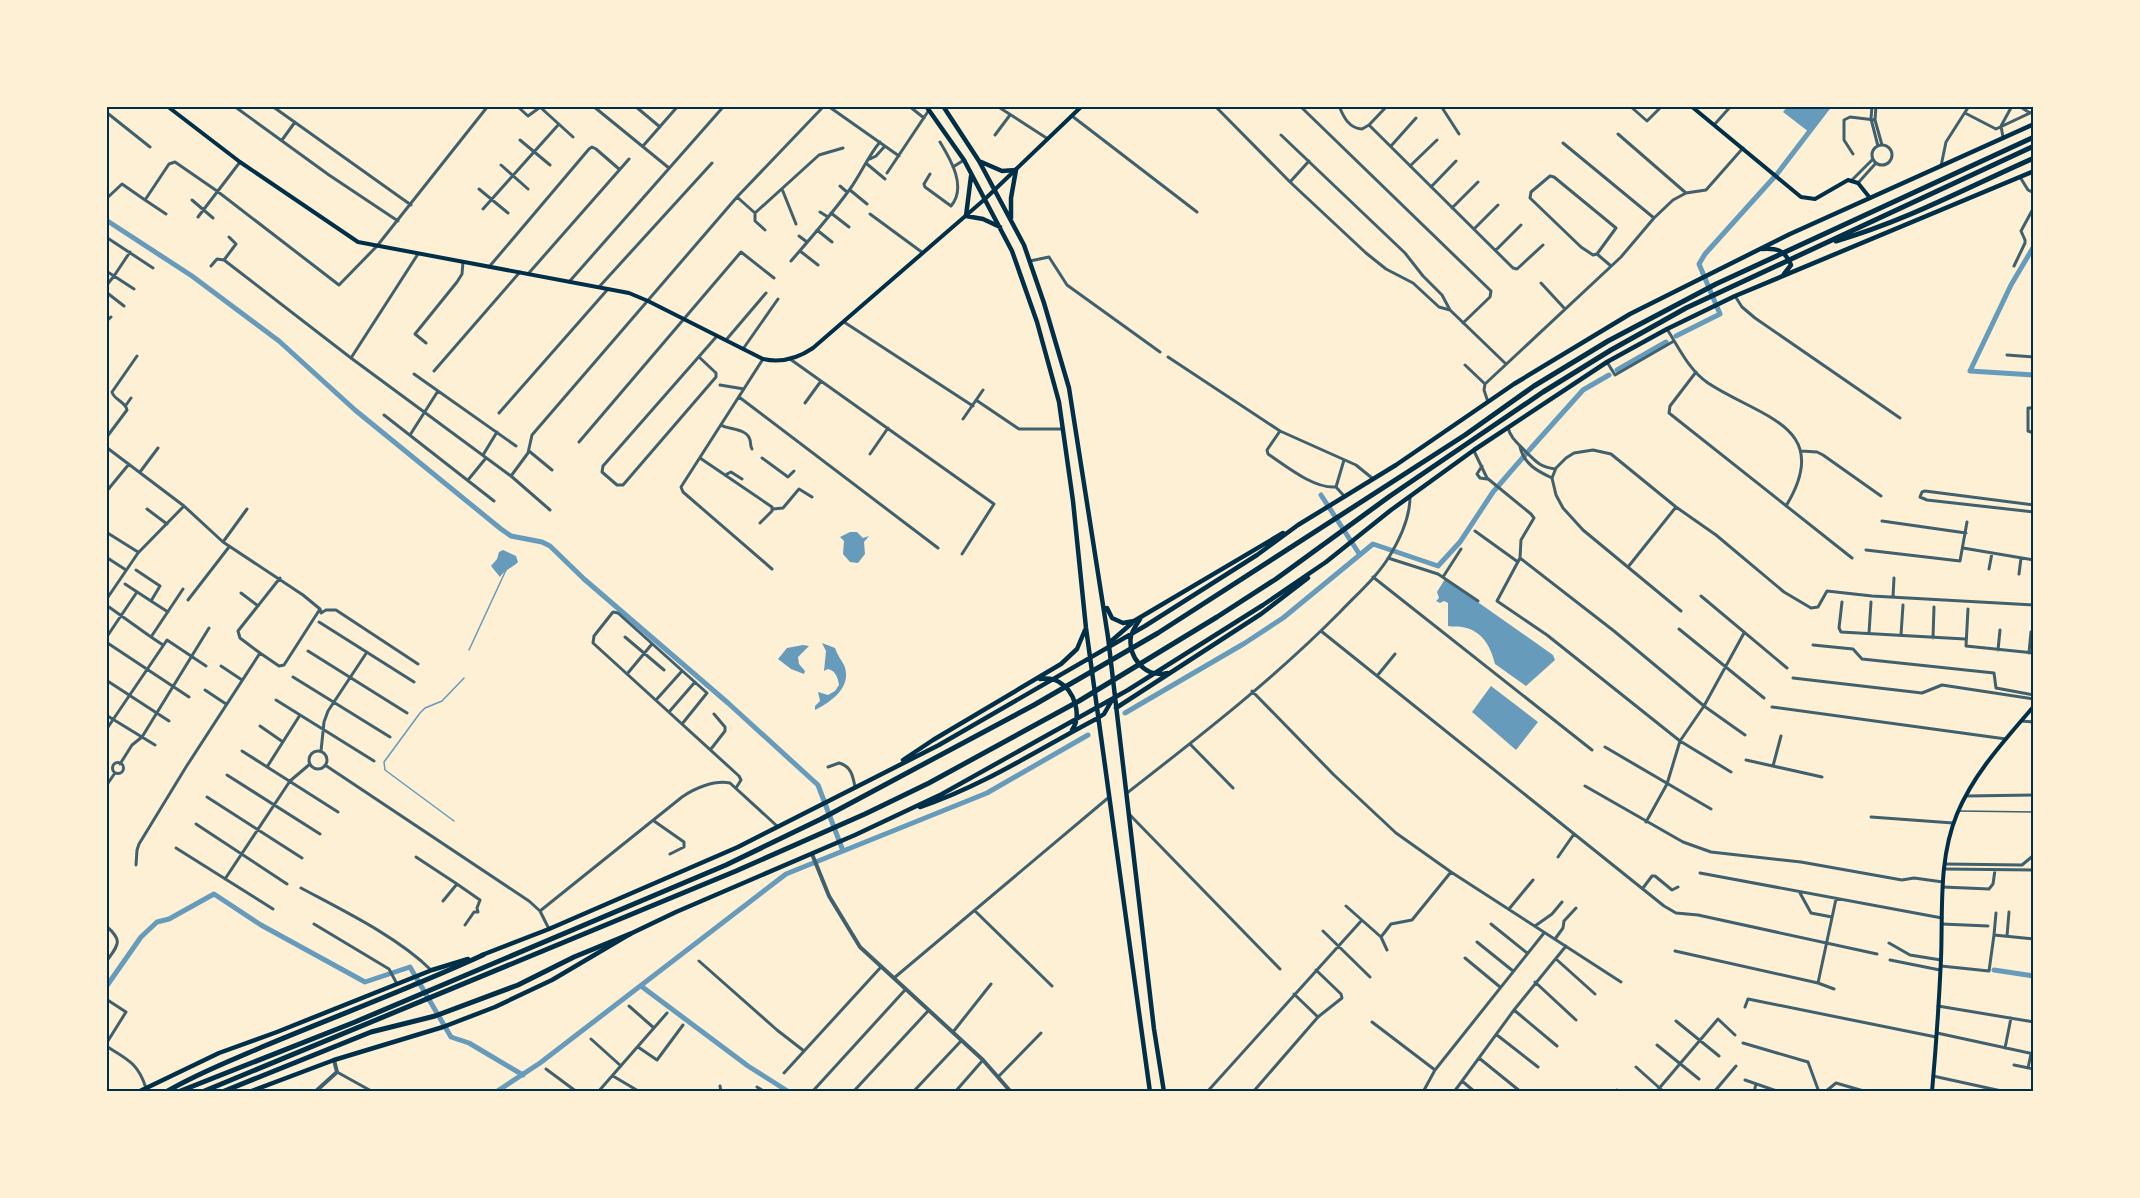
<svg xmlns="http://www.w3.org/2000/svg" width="2140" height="1198" viewBox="0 0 2140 1198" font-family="Mulish,sans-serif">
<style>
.water{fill:#669bbc}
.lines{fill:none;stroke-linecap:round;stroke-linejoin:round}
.stream{stroke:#669bbc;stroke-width:1.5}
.canal{stroke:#669bbc;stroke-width:5}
.service{stroke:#3f606c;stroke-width:1.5}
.minor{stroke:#3f606c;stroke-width:3}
.tertiary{stroke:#3f606c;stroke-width:4}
.secondary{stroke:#003049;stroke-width:4}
.primary{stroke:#003049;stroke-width:4.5}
.motorway{stroke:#003049;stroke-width:5}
.neatline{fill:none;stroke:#003049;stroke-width:2}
</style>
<rect width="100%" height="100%" fill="#fdf0d5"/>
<path class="water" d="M1788,106H1826V107L1809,132L1783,112Z
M850,532H857L863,538L869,536L864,542L865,554L858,563L850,562L843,554L844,541L840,537Z
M503,550L516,556L518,562C512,568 504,570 500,577L491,566L497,559L499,552Z
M1445,579L1553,655L1555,660L1526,686L1495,664C1491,647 1482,630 1462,627C1457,626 1453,627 1448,626V603L1444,601L1440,603L1436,601L1439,598L1437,592Z
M822,643L835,648C837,654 841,660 844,665C853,687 831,702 815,710V706L820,701L818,692L828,695L835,691L839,685C838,678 836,671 828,669L824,671L826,651Z
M803,645L809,646L798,657L799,664L805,671L804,674L791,669L778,659L787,648Z
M1491,686L1538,722L1516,750L1472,712Z"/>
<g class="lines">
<path class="stream" d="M469,650L506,570
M454,821L385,770L384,762L420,713L425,708L442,701L464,678"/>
<path class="canal" d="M106,220L192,276L279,341L355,410L501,529L511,536L542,542L550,546L584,579L728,703L818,785L843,851
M2034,246L2011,285L1970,371L2034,375
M1676,336L1720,314L1699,264L1705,254L1777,174L1829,106
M1617,370L1666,342
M1321,495L1360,555
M1125,713L1245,643L1283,618L1373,544L1438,566L1460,542L1493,492L1532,447L1583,390L1609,375
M1994,970L2034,976
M641,986L748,1066L789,1092
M106,987L141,937L157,922L169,919L214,894L261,925L365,982L410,967L451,1037L469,1043L523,1075
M496,1092L540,1063L786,874L987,793L1088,735"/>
<path class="service" d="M1959,811L2034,812"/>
<path class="minor" d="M234,106L329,175L398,221
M272,106L411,205
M517,106L528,116L539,108
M593,106L669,168
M635,106L660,127
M828,106L899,156
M909,106L924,118
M997,106L1048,139
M1215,106L1290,182L1366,253L1386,269L1413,283L1439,307L1450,310
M1300,106L1491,291L1490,297L1463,323
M1339,106C1344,118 1349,128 1362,129L1369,125L1513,268L1517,269L1543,245
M1441,106L1459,134
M1630,106L1647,121L1662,106
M1872,106L1871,119L1878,146
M1876,106L1875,120L1882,145
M2019,106L2030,113
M540,107L573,137
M106,112L150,147
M1965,113L1996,129L2034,111
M1072,116L1197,212
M1369,125L1387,106
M1714,125L1731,106
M1618,134L1686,193
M995,135L1010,115
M1281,135L1405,253L1423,276L1442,295L1450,310L1506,364
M2003,137L2001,126L2012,106
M282,140L295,122
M520,140L550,165
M1563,143L1654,218
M1872 155a10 10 0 1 1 20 0a10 10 0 1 1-20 0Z
M643,146L678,106
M1391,146L1416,118
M1853,154L1844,140V120L1850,117L1875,120
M870,159L876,156L885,146
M867,164L885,179
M501,165L528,189
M1410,166L1437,140
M1941,166L1946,142L1969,106
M953,167L964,160
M887,173L929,110
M930,174L924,184L925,187L951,206C967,187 951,160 940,142
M2020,177L2028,190L2034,193
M1852,180L1873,159
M1290,182L1309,161
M1858,183L1876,163
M840,186L847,192
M1431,187L1456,161
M479,189L508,213
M782,189L796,224
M850,190L867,204
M737,197L755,213L819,155L843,148
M106,199L122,184L145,200L169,164L175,162L217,191L339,285L377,246L488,106
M145,200L166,214
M192,200L213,218
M1452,208L1478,182
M483,209L559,124
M820,212L828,217
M755,213V221L765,230
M831,213L849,227
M870,214L923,253
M198,217L240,162
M1474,229L1498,205
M817,230L832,242
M799,236L807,242
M106,237L153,268
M1496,250L1521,225
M800,251L818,265
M1597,254L1616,228L1554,177L1550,176L1531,192L1530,198L1581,247L1593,255L1597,254L1611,266
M224,260L236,244L229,237
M791,261C811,238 832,214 850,189C861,174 868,156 880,142
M1030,261L1049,257L1067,285L1160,352
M211,266L217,259L224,260L351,358L511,476L550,510
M2014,266L2025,243V240L2021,231L2034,207
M489,267L589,149L592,147L596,149L619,169
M106,271L114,276L130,252
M528,274L629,159
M569,282L724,106
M1541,283L1565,309
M106,286L114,276L134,289
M599,287L712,163
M106,292L124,306
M1735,296L1742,307L1755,318L1900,418
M106,321L111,317
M844,322L973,406
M1667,329C1679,348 1689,370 1708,383C1759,417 1835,426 1786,506
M726,340L766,293
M426,343L415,334L457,282L462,274L463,262
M743,349L778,299
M2007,355L2034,357
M699,357L716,373V377L623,485H617L602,472L603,466L717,336
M1168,357L1280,431L1356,465L1372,478
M351,358L418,254
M763,359L681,487L683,492L772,569
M790,359L994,504L962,554
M1607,362L1615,375L1674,341
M1465,365L1485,384
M434,371L520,272
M1696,372L1670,406L1669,413L1852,558
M414,374L516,446
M720,385L744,389
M739,397L938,548
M976,400L1019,429H1063
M1488,402L1484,390L1485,384L1621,257L1654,218L1673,200L1686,193L1706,190L1743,148
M805,403L821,381
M126,405L131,398
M2034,408H2028V431L2034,433
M499,413L608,289
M384,415L494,501
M963,419L983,390
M721,425C729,430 747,428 750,440C751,443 750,446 752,449
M1508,428C1511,439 1519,444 1526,452C1537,462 1538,466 1555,469
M1280,431L1267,450L1268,454C1286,466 1314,489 1336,487L1345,497
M410,435L438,391
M106,438L127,410C126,402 114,400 112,392L137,356
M579,442L741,252L774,278
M106,447L184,506L223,542L303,595L320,609L321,613L326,610H336L418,664
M1520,447C1524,464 1537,471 1552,478
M529,451L552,470
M1474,451L1487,478L1531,514L1534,518L1521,540L1520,558L1497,601L1547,635L1680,741L1731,772
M1801,451L1817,452L1823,455L1881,496
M870,454L888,428
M483,455L497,432
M700,458L772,507V511L760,523
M762,458L788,477L794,471
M1482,466L1477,474L1480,478L1487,479
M140,472L158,448
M725,475L731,472L742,479
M511,476L528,453L532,435L737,197L824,106
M468,480L486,458
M1336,487L1344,460
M106,492L129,464
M2034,505L1925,491L1922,492L1920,497L1927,500L2034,512
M147,509L167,524
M773,509L783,508L799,489L812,497
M1882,521L1966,533
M1475,531L1518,562
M106,532L138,552
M223,542L247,509
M1963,548L2034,560
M1866,550L1960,561L1967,522
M106,557L126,570
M1388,558L1438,574L1478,601
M1520,558L1614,631L1704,706L1745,735
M1628,567L1676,507
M1989,569L1992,553
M136,570L160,586L151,601L168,612
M2019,574L2021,558
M1373,577L1592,750
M1443,577L1461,549
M125,584L151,601
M241,593L258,606
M1701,596L1787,668
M1893,597L1894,578
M106,600L138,553L184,506
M188,600L229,547
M1842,602L1839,628L1841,632L1965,639
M109,607L151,637
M1968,609L1966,646L2034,653
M1681,611L1583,530L1563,508L1556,495L1552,478L1556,468L1566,458L1574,453L1593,450L1611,454L1676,507L1716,535L1784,592L1811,608L1818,607L1827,591L1872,596L2034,605
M319,622L414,682
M1679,629L1764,698
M1321,631L1664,906L1676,913L1698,915L1877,954
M1869,633L1871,602
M1901,635L1903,605
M625,637L664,670
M106,638L137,592
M1933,638L1934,607
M106,642L189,697
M163,645L151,637L183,589
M1813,645L1853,649L1862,659L1994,673L1996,688L2034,695
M1998,650L2000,630
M308,651L407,713
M260,653L279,666L284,665L320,609
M2029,653L2031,632
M221,666L242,680
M627,674L652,644
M1377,676L1395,654
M293,677L390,737
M1793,678L1922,693L1942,685L2034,699
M106,680L169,721
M205,690L226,704
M1252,691L1334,775L1396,833L1451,872L1621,982
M276,700L374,761
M656,700L682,671
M1772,707L2006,739
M669,712L695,682
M106,715L155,745
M2021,721L2034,722
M682,724L707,693L618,613L613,612L594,636L593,643L739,776L741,780L736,788
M260,726L283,742
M106,730L167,640L206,666
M1190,744L1233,788
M1605,747L1711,809
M711,749L725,731V727L714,714
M242,751L338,812
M321,751L324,722L328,711L367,652
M309 760a9 9 0 1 1 18 0a9 9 0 1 1-18 0Z
M1746,760L1822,777
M112.5 768a5.5 5.5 0 1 1 11 0a5.5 5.5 0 1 1-11 0Z
M120,764L132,745L142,737L209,628
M325,765L529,901L540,911L549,929
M1773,766L1781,736
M267,767L300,715
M828,767L839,763C851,766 853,776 855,787
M227,775L320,834
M106,786L115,773
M1585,786L1683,842L1711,852L1801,862L1902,880L1914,878L1943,882
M1127,793C1200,736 1275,678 1340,612C1357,594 1376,578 1389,557C1400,539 1410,519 1410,497
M1966,796L2034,795
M207,797L302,858
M1130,815L1280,969
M1871,817L1953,823
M654,821L684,842V847L670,854
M1646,822L1667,784L1680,741L1704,706L1744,633
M196,824L287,884
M176,848L273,909
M416,857L457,884
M1558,857L1574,834
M1945,864L2022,865L2034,855
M136,865L137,850L139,844L186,767L260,653L240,638L238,631L280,578
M1945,869L2034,870
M1700,873L1942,918
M225,879L290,781L310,764
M1943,887L1989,889L1993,884L1995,870
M301,888C342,910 398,937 431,970
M1643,888L1652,876H1655L1672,890L1678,887
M1800,893L1811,913L1832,917
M443,901L457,884L480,900L477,908L478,912H474L465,925
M1346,906L1381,937L1387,950
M1509,909L1533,880
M540,911L682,797C695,788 714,780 730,783L777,826
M975,911L1052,986
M314,924L389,969L397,984
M1491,924L1527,953
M1942,924L1988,926
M106,926C124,941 118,945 106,962
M1535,926L1552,914L1562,902
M1323,931L1370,977
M1994,935L1996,913
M2007,936L2009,912
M1381,937L1391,924L1412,920L1451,872
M1555,939L1563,928L1564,921L1576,908
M1477,942L1513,971
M1889,943L1910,955L1941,960
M1675,951L1818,983L1834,989
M1465,958L1500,987
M1556,959L1595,994
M1890,960L1940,970
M699,961L777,1030L804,1051
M1941,966L1989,971L1994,935L2034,939
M894,978L1108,798
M1535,982L1576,1020
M1818,983L1836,899
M1294,994L1318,1017
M106,999L126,1012L106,1044
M629,1006L654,1028
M1938,1006L2034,1022
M1745,1007L1748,999L1936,1037
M1514,1010L1557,1046
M1676,1021L1719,1056
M1372,1022L1435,1070
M953,1032L991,984
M1937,1033L2034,1054
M1497,1035L1538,1067
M591,1039L621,1066
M1743,1043L1808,1062L1819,1092
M1657,1045L1699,1079
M106,1046C127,1059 138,1063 146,1088
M638,1047L657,1060L683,1025
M2005,1048L2011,1018
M1479,1058L1521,1092
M2014,1065L2034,1069
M1636,1067L1664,1092
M2028,1068L2031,1054
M546,1069L577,1092
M337,1072L373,1092
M784,1073L881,967
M613,1076L640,1092
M1933,1076L2006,1092
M998,1077L1041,1033
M1745,1080L1780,1092
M1462,1081L1475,1092
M720,1086L721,1092
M757,1087L765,1092
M1617,1090L1619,1092
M598,1092L667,1013
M678,1092L679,1091
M812,1092L905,990
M853,1092L928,1011
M913,1092L961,1041
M955,1092L983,1060
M1207,1092L1362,920
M1253,1092L1318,1017L1342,998L1341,994L1316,970
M1423,1092L1435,1070L1544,933
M1454,1092L1514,1010L1566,946
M1656,1092L1718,1019L1735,1035
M1714,1092L1736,1066
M1754,1092L1756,1084
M1825,1092L1836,1083L1867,1092"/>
<path class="tertiary" d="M812,854L829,896L860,947L983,1060L1011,1092
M315,1092L337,1072L334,1060"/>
<path class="secondary" d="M167,106L240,162L358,242L629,293L648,301L763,359C781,363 797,359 813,348L985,199L1082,106
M1691,106L1801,197L1815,199L1848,180L1858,183L1870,198
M1932,1092C1936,1047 1939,1003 1941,959C1943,910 1938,860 1957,814C1974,773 2005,740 2034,706"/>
<path class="primary" d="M926,106L964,160L1012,251L1037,322L1059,402L1073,501L1086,628L1150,1092
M943,106L979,161L1024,245L1044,303L1069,388L1108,637L1154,1029L1164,1092
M979,161L1002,171L1016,170L1011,198V218
M971,176L966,216L983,219L1000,227
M1762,249C1777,248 1785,250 1791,265L1784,274
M1107,608L1112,618L1123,623L1134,621L1283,533
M1140,619C1137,624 1133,629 1131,636C1127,657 1146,679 1168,673
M1109,643L1132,623
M1040,679C1047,678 1053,678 1059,682C1075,691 1082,716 1072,730
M1116,708L1261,614L1308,578
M903,760L933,740L1061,664L1077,649L1085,630
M920,807C983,786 1039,749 1098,718L1104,714L1112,700
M482,955L549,929L738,847L939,745L1145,626L1257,555L1298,525L1396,465L1514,384L1630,314L1790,234L2034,124
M138,1092L219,1053L277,1032L432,970L468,959
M249,1092L334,1060L443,1027L495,1007L552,980L630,934L676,912L855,835L942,794L1128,690L1263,605L1326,562L1391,510L1474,450L1607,362L1667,329L1735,296L2034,171"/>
<path class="motorway" d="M1836,241C1906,221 1968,187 2034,158
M166,1092C196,1074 230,1061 262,1047C336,1016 411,988 483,955
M178,1092L355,1022L726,865L821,819L1034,705L1158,633L1465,435L1534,386L1608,341L1716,284L2034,137
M202,1092L736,871L865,814L929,783L1079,701L1217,617L1276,579L1390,496L1543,392L1611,350L1686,308L2034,146
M222,1092L371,1032L435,1016L518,985L574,957L630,934"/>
</g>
<rect width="2140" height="1198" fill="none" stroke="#fdf0d5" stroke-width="216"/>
<rect x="108" y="108" width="1924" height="982" class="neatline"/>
</svg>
